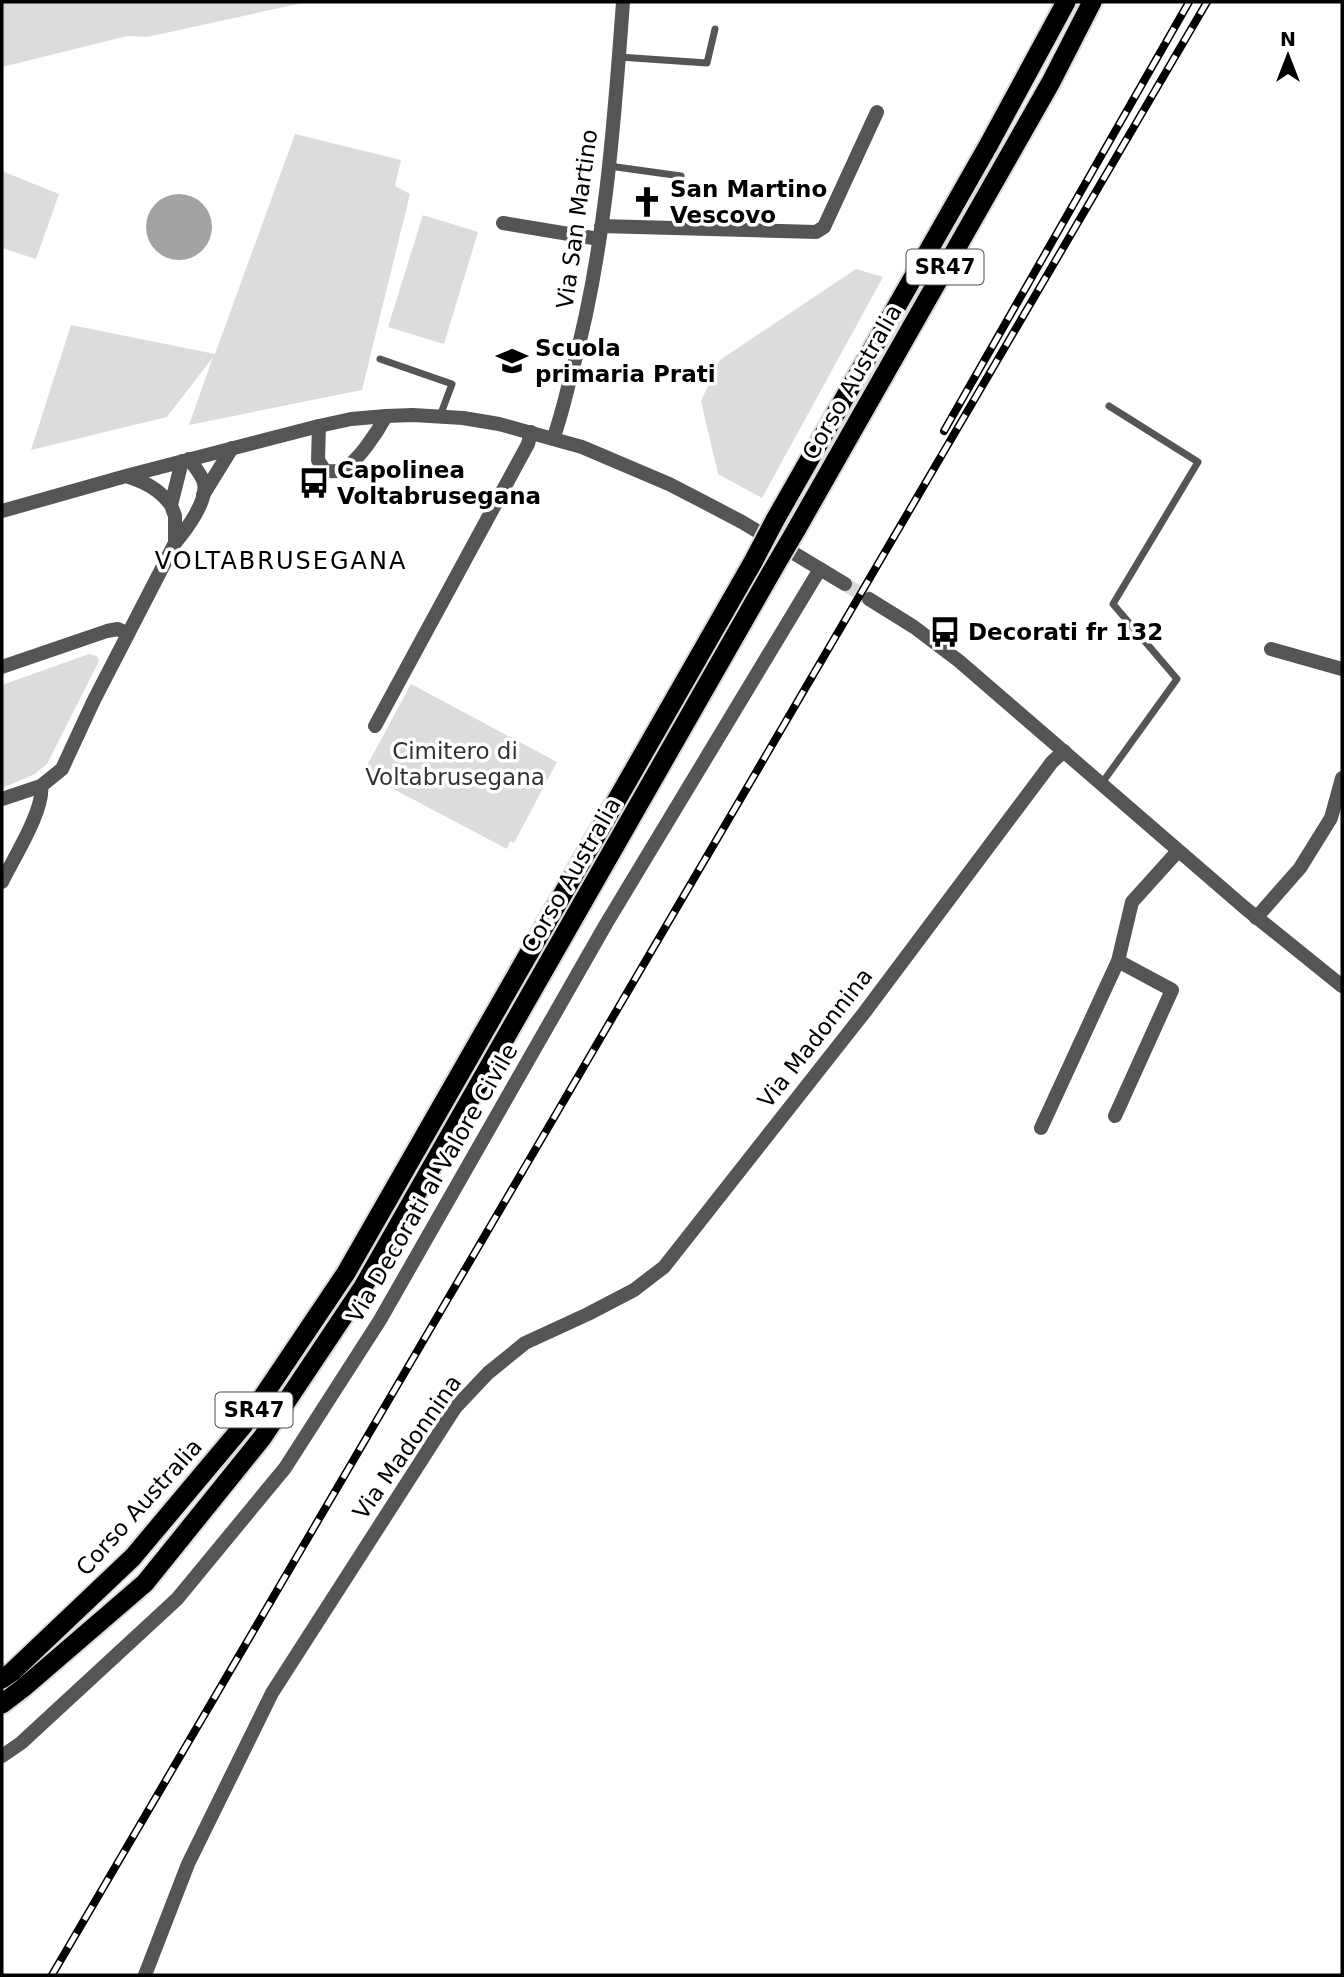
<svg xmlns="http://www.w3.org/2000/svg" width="1344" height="1977" viewBox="0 0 1344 1977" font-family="'DejaVu Sans',sans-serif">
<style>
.green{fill:#dcdcdc}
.water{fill:#a3a3a3}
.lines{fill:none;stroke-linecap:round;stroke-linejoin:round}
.tertiary-tunnel{stroke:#d9d9d9;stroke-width:14;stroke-dasharray:14 7;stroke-linecap:butt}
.trunk-casing{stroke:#dbdbdb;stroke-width:23}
.service{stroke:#555;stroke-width:7}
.minor{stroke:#555;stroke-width:14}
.tertiary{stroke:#555;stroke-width:14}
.trunk{stroke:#000;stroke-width:19}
.rail-casing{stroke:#000;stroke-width:8}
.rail{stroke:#fff;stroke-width:5;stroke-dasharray:16;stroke-linecap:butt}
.trunk-bridge-casing{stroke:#dbdbdb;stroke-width:23;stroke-linecap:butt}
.trunk-bridge{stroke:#000;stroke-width:19}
.labels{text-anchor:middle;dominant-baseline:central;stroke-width:7;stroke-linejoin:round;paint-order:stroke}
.shield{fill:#fff;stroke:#4c4c4c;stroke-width:2}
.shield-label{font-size:21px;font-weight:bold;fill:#000}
.poi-label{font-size:23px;font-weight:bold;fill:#000;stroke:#fff;text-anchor:start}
.street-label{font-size:23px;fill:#000;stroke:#fff}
.park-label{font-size:23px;fill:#333;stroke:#fff}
.neighbourhood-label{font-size:24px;letter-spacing:2px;fill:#000;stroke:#fff}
</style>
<rect width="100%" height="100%" fill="#fff"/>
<path class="green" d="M2,2H307L147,37L127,36L2,67Z
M295,134L401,160L395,186L410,194L362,390L189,425L213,357L167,417L31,450L71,325L215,354Z
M2,171L59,194L36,259L2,248Z
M423,215L478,232L444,344L388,327Z
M856,269L883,277L762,498L718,474L701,401L720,360Z
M89,654L97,656L99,661L47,764L35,774L2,788V685Z
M411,684L557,762L514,843L510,841L507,849L363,773Z"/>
<path class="water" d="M146 227a33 33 0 1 1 66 0a33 33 0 1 1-66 0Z"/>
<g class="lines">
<path class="tertiary-tunnel" d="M845,584L869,599"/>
<defs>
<path id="trunk" d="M775,520L988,146L1066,2
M796,530L1051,82L1092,2
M2,1679L12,1672L133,1557L243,1426L346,1273L753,562
M2,1704L23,1688L145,1583L262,1438L363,1287L772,571"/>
</defs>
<use href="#trunk" class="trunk-casing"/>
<path class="service" d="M619,57L707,63L715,29
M609,166L681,176
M380,359L452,384L440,416
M1102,783L1177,679L1113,604L1198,462L1109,406"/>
<path class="minor" d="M503,223L599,239
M601,226L816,232L824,227L877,112
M319,426L318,460L325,471C331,471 337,472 342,470C358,462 378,431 386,416
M553,439C561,418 566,394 572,372C605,252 614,126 623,2
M203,495L232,448
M1271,649L1342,669
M2,667L107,631L118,629L128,634
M375,726L528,444L531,432
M2,799L41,786
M2,882C13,859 45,809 41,786L62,769L94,700L175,543
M1256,918L1300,868L1331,818L1342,778
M1115,1116L1172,990L1118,961
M1041,1128L1118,961L1132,902L1178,851
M2,1756L21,1743L177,1599L285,1468L380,1320L606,924L820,569
M145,1975L188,1864L272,1693L455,1408L488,1373L525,1343L588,1314L634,1290L664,1267L864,1013L1052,762L1064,751"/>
<path class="tertiary" d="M126,476C145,482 159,489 171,505
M2,511L126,476L319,426L351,419L386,416L413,415L463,418L499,424L582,447L669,484L702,501L742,522L845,584
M175,543C186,530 208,501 204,483C202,475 194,466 189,459
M175,543V516L171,505L182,461
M869,599L914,627L959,661L1245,908L1342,986"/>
<use href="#trunk" class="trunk"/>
<defs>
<path id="rail" d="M944,431L1189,2
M52,1975L1207,2"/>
</defs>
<use href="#rail" class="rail-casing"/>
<use href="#rail" class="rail"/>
<defs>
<path id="trunk-bridge" d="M753,562L775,520
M772,571L796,530"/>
</defs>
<use href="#trunk-bridge" class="trunk-bridge-casing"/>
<use href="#trunk-bridge" class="trunk-bridge"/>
</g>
<defs>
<symbol id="church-bare" viewBox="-9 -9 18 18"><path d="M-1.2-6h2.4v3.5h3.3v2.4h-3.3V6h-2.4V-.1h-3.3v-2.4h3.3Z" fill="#000" stroke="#fff" stroke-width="2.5" paint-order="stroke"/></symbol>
<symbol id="school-bare" viewBox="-9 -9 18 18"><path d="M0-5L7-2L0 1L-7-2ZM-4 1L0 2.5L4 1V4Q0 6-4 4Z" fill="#000" stroke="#fff" stroke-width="2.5" paint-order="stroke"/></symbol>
<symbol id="bus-bare" viewBox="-9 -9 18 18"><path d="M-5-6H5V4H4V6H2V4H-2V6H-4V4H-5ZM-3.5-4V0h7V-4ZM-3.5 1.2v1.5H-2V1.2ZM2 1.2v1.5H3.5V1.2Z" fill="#000" stroke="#fff" stroke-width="2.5" paint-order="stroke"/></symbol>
</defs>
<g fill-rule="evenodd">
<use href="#church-bare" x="625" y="180" width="44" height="44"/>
<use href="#school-bare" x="490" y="339" width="44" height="44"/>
<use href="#bus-bare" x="292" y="461" width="44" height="44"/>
<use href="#bus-bare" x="923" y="610" width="44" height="44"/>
</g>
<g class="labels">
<g class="shield">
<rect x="906.5" y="249.5" width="77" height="35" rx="5"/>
<rect x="215.5" y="1392.5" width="77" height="35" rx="5"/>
</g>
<g class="shield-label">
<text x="945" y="267">SR47</text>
<text x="254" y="1410">SR47</text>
</g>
<g class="poi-label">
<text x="670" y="189">San Martino<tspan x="670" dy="26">Vescovo</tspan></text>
<text x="535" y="348">Scuola<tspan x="535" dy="26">primaria Prati</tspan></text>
<text x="337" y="470">Capolinea<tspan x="337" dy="26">Voltabrusegana</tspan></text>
<text x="968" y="632">Decorati fr 132</text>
</g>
<g class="street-label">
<text transform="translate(577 219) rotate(-82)">Via San Martino</text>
<text transform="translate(852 382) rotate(-60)">Corso Australia</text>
<text transform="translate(571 875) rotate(-60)">Corso Australia</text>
<text transform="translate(815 1038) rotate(-52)">Via Madonnina</text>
<text transform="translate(432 1183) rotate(-60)">Via Decorati al Valore Civile</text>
<text transform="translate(407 1447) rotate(-55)">Via Madonnina</text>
<text transform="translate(139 1507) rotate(-48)">Corso Australia</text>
</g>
<g class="park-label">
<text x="455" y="751">Cimitero di<tspan x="455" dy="26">Voltabrusegana</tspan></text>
</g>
<g class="neighbourhood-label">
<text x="281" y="561">VOLTABRUSEGANA</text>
</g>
</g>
<rect width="1344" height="1977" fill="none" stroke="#000000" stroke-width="7"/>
<g transform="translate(1288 56)" stroke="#ffffff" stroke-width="5" paint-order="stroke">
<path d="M0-5L12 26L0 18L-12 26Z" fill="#000000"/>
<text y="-10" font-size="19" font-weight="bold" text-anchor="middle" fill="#000000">N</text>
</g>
</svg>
